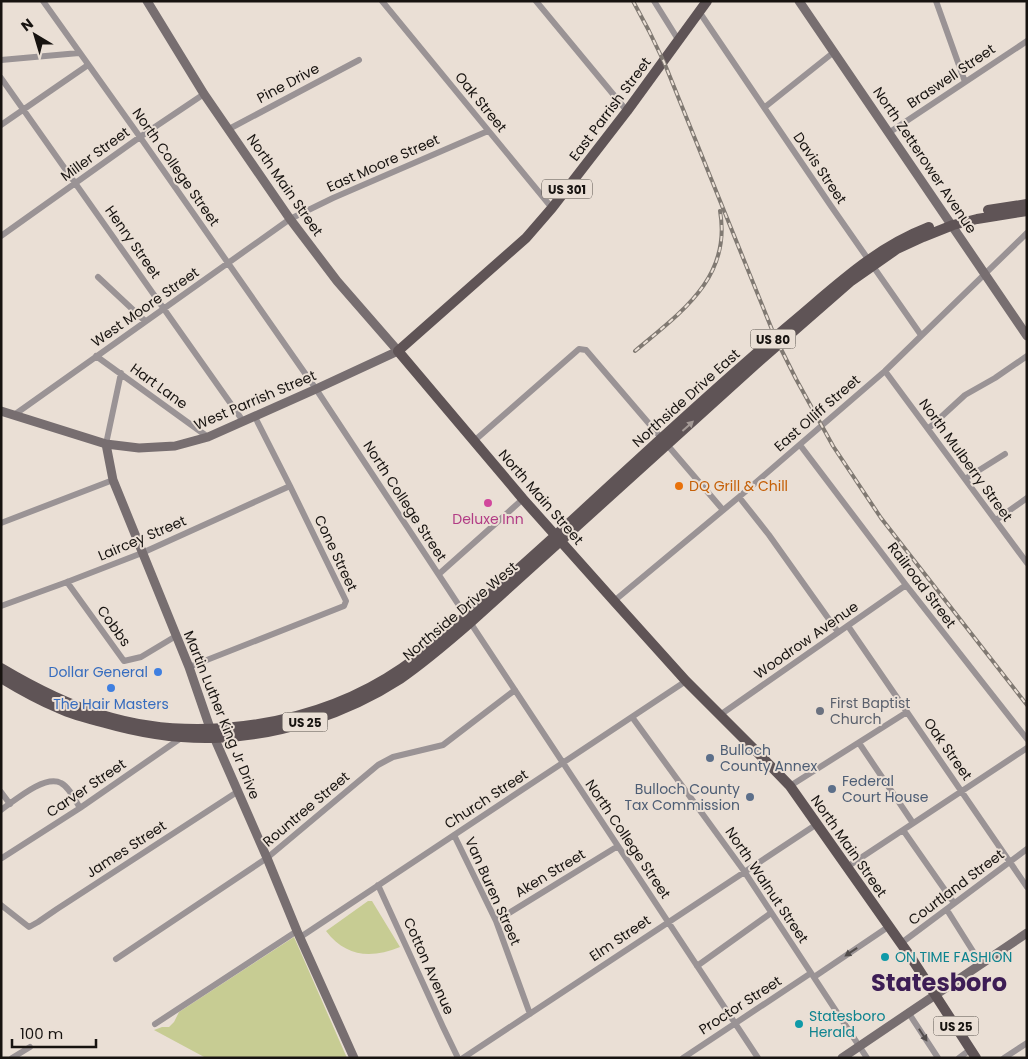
<svg xmlns="http://www.w3.org/2000/svg" width="1028" height="1059" viewBox="0 0 1028 1059" font-family="Poppins,sans-serif">
<style>
.green{fill:#c7cc93}
.lines{fill:none;stroke-linecap:round;stroke-linejoin:round}
.street{stroke:#9a9395;stroke-width:6}
.secondary{stroke:#776e70;stroke-width:9}
.primary{stroke:#5f5456;stroke-width:10}
.rail-casing{stroke:#807972;stroke-width:4}
.rail{stroke:#eadfd5;stroke-width:2;stroke-dasharray:5.5;stroke-linecap:butt}
.oneway{fill:#a49a96}
.oneway2{fill:#524d4c}
.food-dot{fill:#e8710a;stroke:#eadfd5;stroke-width:2}
.hotel-dot{fill:#d1479c;stroke:#eadfd5;stroke-width:2}
.shop-dot{fill:#3f7fe0;stroke:#eadfd5;stroke-width:2}
.worship-dot{fill:#6b7280;stroke:#eadfd5;stroke-width:2}
.service-dot{fill:#5c6f8a;stroke:#eadfd5;stroke-width:2}
.culture-dot{fill:#0f9aa8;stroke:#eadfd5;stroke-width:2}
.labels{text-anchor:middle;dominant-baseline:central;stroke-width:4;stroke-linejoin:round;paint-order:stroke}
.shield{fill:#eadfd5;stroke:#56504b;stroke-width:1}
.shield-label{font-size:12px;font-weight:bold;fill:#171310}
.street-label{font-size:14px;fill:#171310;stroke:#eadfd5}
.food-label{font-size:14px;fill:#c56008;stroke:#eadfd5;text-anchor:start}
.hotel-label{font-size:14px;fill:#b23c85;stroke:#eadfd5}
.shop-label{font-size:14px;fill:#366cbe;stroke:#eadfd5;text-anchor:end}
.worship-label{font-size:14px;fill:#5b616d;stroke:#eadfd5;text-anchor:start}
.service-label{font-size:14px;fill:#4e5e75;stroke:#eadfd5;text-anchor:start}
.culture-label{font-size:14px;fill:#0d838f;stroke:#eadfd5;text-anchor:start}
.town-label{font-size:24px;font-weight:bold;fill:#3d1d55;stroke:#eadfd5}
</style>
<rect width="100%" height="100%" fill="#eadfd5"/>
<path class="green" d="M368,901H372L400,947C371,959 346,957 326,931Z
M294,937L347,1058H206L154,1030L162,1027H169L174,1022L179,1012Z"/>
<g class="lines">
<path class="street" d="M43,1L140,137L316,389L758,1058
M382,1L552,208
M536,1L627,111
M654,1L679,41
M936,1L965,82
M700,13L831,206L921,335
M1,60L79,53
M1,78L243,421
M765,107L834,52
M1,125L88,65
M229,129L359,60
M890,132L1027,41
M1,236L140,137L204,94
M98,277L145,321
M96,356L208,437
M885,371L1027,563
M14,415L290,219L333,198L488,131
M928,429L965,395L995,378L1027,356
M474,441L579,349L586,350L723,510
M106,444L121,373
M800,445L906,585L1027,739
M965,479L1005,454
M739,497L769,535L838,632
M996,520L1027,498
M1,523L113,480
M439,574L523,499
M67,582L124,661L141,657L176,636
M614,601L739,497L885,371L1027,233
M1,606L67,582L142,553L290,486
M848,626L1027,887
M189,667L344,606L346,601L290,486L255,417
M720,715L906,585
M632,717L744,871L867,1058
M859,743L913,823
M790,786L907,712
M1,792L10,804
M1,810C14,801 45,774 61,783C69,787 75,800 80,808
M903,830L954,903
M454,835L496,921L530,1014
M2,858L80,808L181,738
M847,867L1027,748
M378,885L443,1027L458,1058
M1,905L29,927L38,922L57,909L237,792
M947,910L981,964
M496,921L618,846
M299,938L686,681
M900,944L1027,849
M116,959L267,858L378,765L393,757L443,745L515,690
M697,966L771,913
M814,977L888,927
M908,1012L938,1058
M155,1024L297,931
M12,1058L30,1047
M463,1058L817,824
M683,1058L811,973
M959,1058L971,1049
M1004,1058L1027,1043"/>
<path class="secondary" d="M799,1L1027,336
M1,411L106,444L139,448L175,446L208,437L316,389L398,351L337,281L290,219L204,94L147,1
M106,444L113,480L189,667L210,728L267,858L297,931L354,1058
M842,1058L1027,933"/>
<path class="primary" d="M707,1L627,111L552,208L526,238L398,351L523,499L614,601L686,681L758,753L790,786L912,959L976,1058
M988,210L1027,204
M1,668C33,687 66,704 102,715C199,745 319,725 402,668C433,647 461,621 488,596C515,572 541,549 567,525C640,458 712,390 788,326C834,288 872,249 929,227
M1,678C19,689 39,700 58,708C73,715 89,719 105,723C140,733 177,739 214,738C278,736 346,714 400,679C425,662 448,642 471,622L755,365L850,282L897,249L923,237L953,225L977,219L1027,211"/>
<defs>
<path id="rail" d="M633,1L649,31L664,62L775,337L796,379L833,446L881,518L1027,705
M635,351C680,313 732,278 720,211"/>
</defs>
<use href="#rail" class="rail-casing"/>
<use href="#rail" class="rail"/>
</g>
<defs><path id="oneway-solid" d="M-6-.8H1V-3.2L6.5 0L1 3.2V.8H-6Z" transform="scale(1.25)"/></defs>
<use class="oneway" href="#oneway-solid" transform="translate(688 426) rotate(-42)"/>
<g class="oneway2">
<use href="#oneway-solid" transform="translate(851 952) rotate(146)"/>
<use href="#oneway-solid" transform="translate(923 1035) rotate(57)"/>
</g>
<circle class="food-dot" cx="679" cy="486" r="5"/>
<circle class="hotel-dot" cx="488" cy="503" r="5"/>
<g class="shop-dot">
<circle cx="158" cy="672" r="5"/>
<circle cx="111" cy="688" r="5"/>
</g>
<circle class="worship-dot" cx="820" cy="711" r="5"/>
<g class="service-dot">
<circle cx="710" cy="758" r="5"/>
<circle cx="832" cy="789" r="5"/>
<circle cx="750" cy="797" r="5"/>
</g>
<g class="culture-dot">
<circle cx="885" cy="957" r="5"/>
<circle cx="799" cy="1024" r="5"/>
</g>
<g class="labels">
<g class="shield">
<rect x="542" y="179.5" width="50" height="19" rx="4"/>
<rect x="750.5" y="329.5" width="45" height="19" rx="4"/>
<rect x="282.5" y="712.5" width="45" height="19" rx="4"/>
<rect x="933.5" y="1016.5" width="45" height="19" rx="4"/>
</g>
<g class="shield-label">
<text x="567" y="189">US 301</text>
<text x="773" y="339">US 80</text>
<text x="305" y="722">US 25</text>
<text x="956" y="1026">US 25</text>
</g>
<g class="street-label">
<text transform="translate(951 76) rotate(-34)">Braswell Street</text>
<text transform="translate(288 83) rotate(-28)">Pine Drive</text>
<text transform="translate(481 102) rotate(51)">Oak Street</text>
<text transform="translate(610 109) rotate(-53)">East Parrish Street</text>
<text transform="translate(95 154) rotate(-36)">Miller Street</text>
<text transform="translate(925 160) rotate(56)">North Zetterower Avenue</text>
<text transform="translate(383 163) rotate(-24)">East Moore Street</text>
<text transform="translate(176 167) rotate(55)">North College Street</text>
<text transform="translate(820 168) rotate(56)">Davis Street</text>
<text transform="translate(285 185) rotate(55)">North Main Street</text>
<text transform="translate(133 242) rotate(55)">Henry Street</text>
<text transform="translate(145 307) rotate(-35)">West Moore Street</text>
<text transform="translate(159 386) rotate(36)">Hart Lane</text>
<text transform="translate(686 398) rotate(-42)">Northside Drive East</text>
<text transform="translate(255 400) rotate(-23)">West Parrish Street</text>
<text transform="translate(817 413) rotate(-41)">East Olliff Street</text>
<text transform="translate(966 460) rotate(54)">North Mulberry Street</text>
<text transform="translate(541 497) rotate(49)">North Main Street</text>
<text transform="translate(405 501) rotate(57)">North College Street</text>
<text transform="translate(142 538) rotate(-23)">Laircey Street</text>
<text transform="translate(336 553) rotate(65)">Cone Street</text>
<text transform="translate(922 585) rotate(53)">Railroad Street</text>
<text transform="translate(460 611) rotate(-40)">Northside Drive West</text>
<text transform="translate(114 626) rotate(54)">Cobbs</text>
<text transform="translate(806 640) rotate(-35)">Woodrow Avenue</text>
<text transform="translate(222 715) rotate(68)">Martin Luther King Jr Drive</text>
<text transform="translate(948 749) rotate(55)">Oak Street</text>
<text transform="translate(86 788) rotate(-34)">Carver Street</text>
<text transform="translate(486 799) rotate(-33)">Church Street</text>
<text transform="translate(306 809) rotate(-40)">Rountree Street</text>
<text transform="translate(628 839) rotate(56)">North College Street</text>
<text transform="translate(849 846) rotate(55)">North Main Street</text>
<text transform="translate(126 849) rotate(-33)">James Street</text>
<text transform="translate(550 873) rotate(-31)">Aken Street</text>
<text transform="translate(767 885) rotate(56)">North Walnut Street</text>
<text transform="translate(956 887) rotate(-37)">Courtland Street</text>
<text transform="translate(493 891) rotate(66)">Van Buren Street</text>
<text transform="translate(620 938) rotate(-34)">Elm Street</text>
<text transform="translate(429 966) rotate(66)">Cotton Avenue</text>
<text transform="translate(740 1005) rotate(-33)">Proctor Street</text>
</g>
<g class="food-label">
<text x="689" y="486">DQ Grill &amp; Chill</text>
</g>
<g class="hotel-label">
<text x="488" y="519">Deluxe Inn</text>
</g>
<g class="shop-label">
<text x="148" y="672">Dollar General</text>
<text x="111" y="704" text-anchor="middle">The Hair Masters</text>
</g>
<g class="worship-label">
<text x="830" y="703">First Baptist<tspan x="830" dy="16">Church</tspan></text>
</g>
<g class="service-label">
<text x="720" y="750">Bulloch<tspan x="720" dy="16">County Annex</tspan></text>
<text x="842" y="781">Federal<tspan x="842" dy="16">Court House</tspan></text>
<text x="740" y="789" text-anchor="end">Bulloch County<tspan x="740" dy="16">Tax Commission</tspan></text>
</g>
<g class="culture-label">
<text x="895" y="957">ON TIME FASHION</text>
<text x="809" y="1016">Statesboro<tspan x="809" dy="16">Herald</tspan></text>
</g>
<g class="town-label">
<text x="939" y="982">Statesboro</text>
</g>
</g>
<rect width="1028" height="1059" fill="none" stroke="#171310" stroke-width="5"/>
<g transform="translate(35 35) rotate(322)" stroke="#eadfd5" stroke-width="4" paint-order="stroke">
<path d="M0-4L9 19L0 12L-9 19Z" fill="#171310"/>
<text y="-8" font-size="14" font-weight="bold" text-anchor="middle" fill="#171310">N</text>
</g>
<path d="M12 1039v8h84v-8" fill="none" stroke="#171310" stroke-width="2.5"/>
<text x="20" y="1039" font-size="15" fill="#171310" stroke="#eadfd5" stroke-width="4" paint-order="stroke">100 m</text>
</svg>
